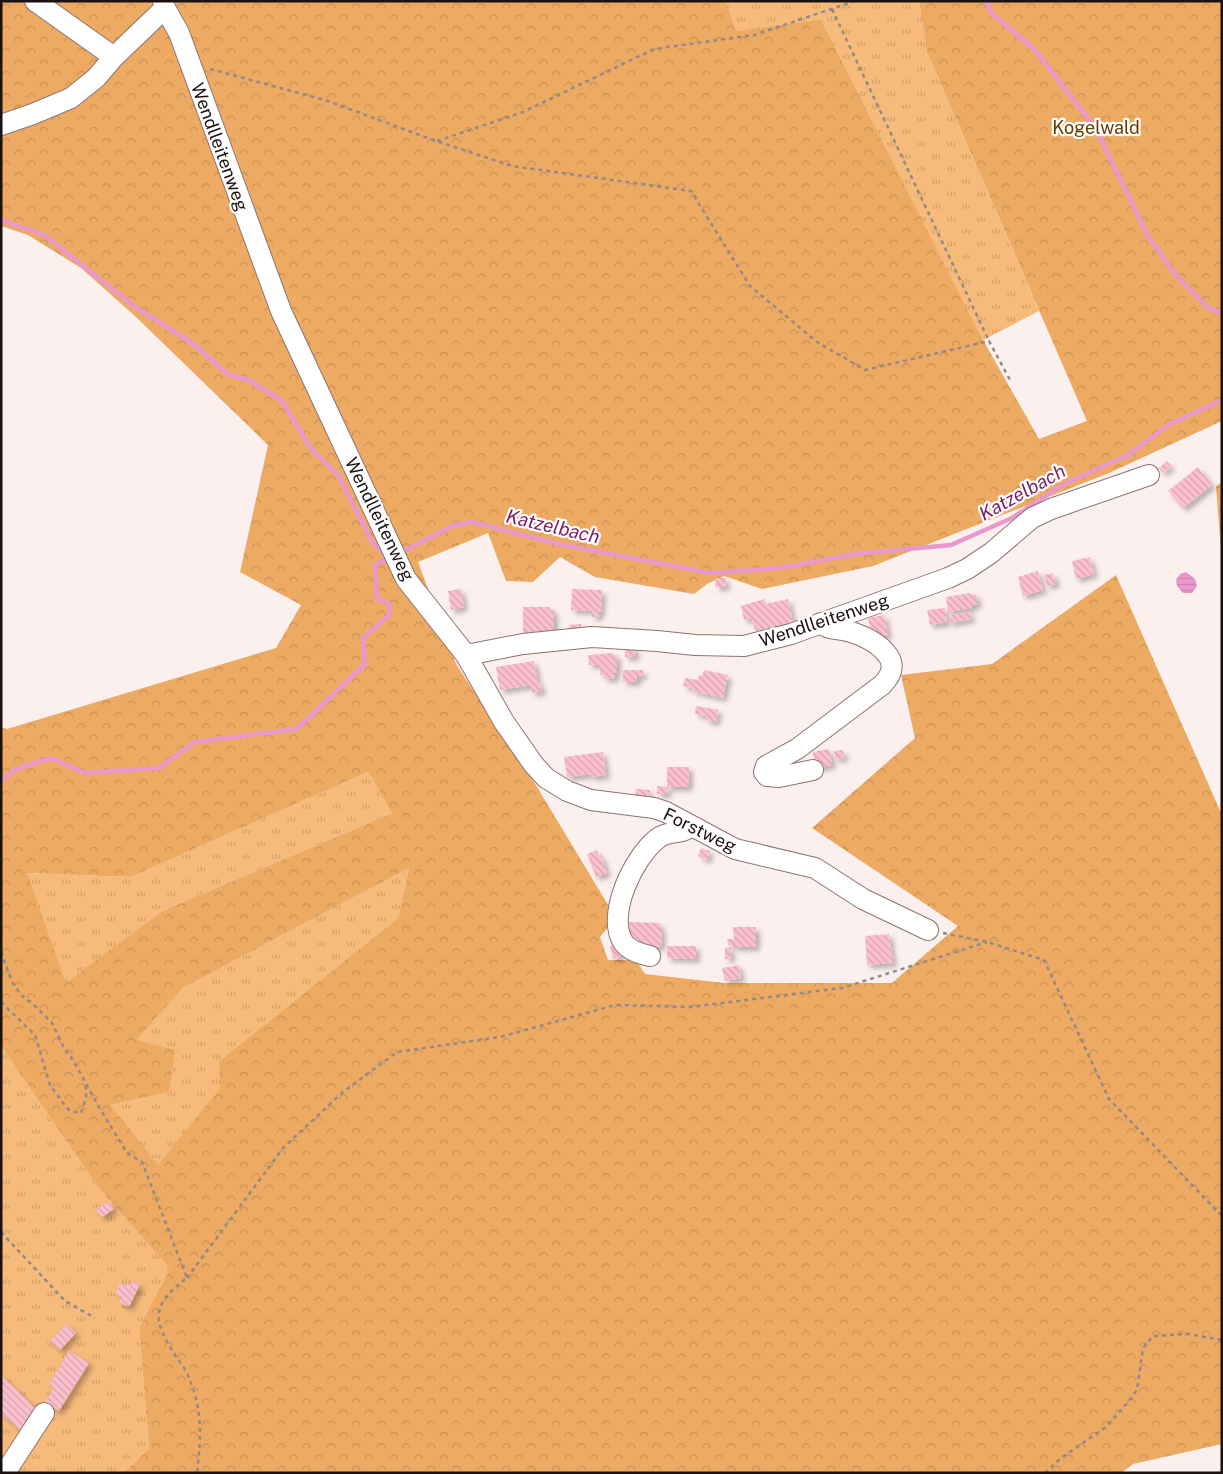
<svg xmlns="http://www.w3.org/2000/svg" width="1223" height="1474" viewBox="0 0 1223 1474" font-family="'Public Sans',sans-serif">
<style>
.grass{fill:url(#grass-tufts)}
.forest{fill:url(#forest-crowns);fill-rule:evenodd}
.water{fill:url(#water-rules)}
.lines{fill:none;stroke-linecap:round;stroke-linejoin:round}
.stream{stroke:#ea98cc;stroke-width:4.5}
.building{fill:url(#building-back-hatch);filter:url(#shadow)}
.minor-casing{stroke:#8c7371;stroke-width:22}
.path{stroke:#948988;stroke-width:2.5;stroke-dasharray:4 4;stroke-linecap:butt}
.minor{stroke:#fff;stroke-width:20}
.labels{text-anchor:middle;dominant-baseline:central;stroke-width:4.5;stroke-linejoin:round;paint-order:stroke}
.park-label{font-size:18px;fill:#663c00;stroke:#fff}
.street-label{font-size:18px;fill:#1b1110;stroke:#fff}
.water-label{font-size:19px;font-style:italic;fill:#7b1d60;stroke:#fff}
</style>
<defs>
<pattern id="grass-tufts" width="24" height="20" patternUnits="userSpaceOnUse" patternTransform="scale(1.25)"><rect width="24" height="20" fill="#f6ba7b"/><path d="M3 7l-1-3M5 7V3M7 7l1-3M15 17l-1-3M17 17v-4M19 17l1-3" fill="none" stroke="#d29f69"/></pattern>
<pattern id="forest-crowns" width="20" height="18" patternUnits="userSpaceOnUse" patternTransform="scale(1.25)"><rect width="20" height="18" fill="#ecaa63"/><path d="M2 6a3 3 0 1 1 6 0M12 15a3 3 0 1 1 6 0" fill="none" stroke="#ca9155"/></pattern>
<pattern id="water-rules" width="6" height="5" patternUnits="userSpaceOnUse" patternTransform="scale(1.25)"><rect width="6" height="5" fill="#ea98cc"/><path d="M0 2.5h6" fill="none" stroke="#c882ae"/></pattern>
<pattern id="building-back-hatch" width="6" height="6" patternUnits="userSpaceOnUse" patternTransform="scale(1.25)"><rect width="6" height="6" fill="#fbbfcd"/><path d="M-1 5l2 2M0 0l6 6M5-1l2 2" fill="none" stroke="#d7a3af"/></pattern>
<filter id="shadow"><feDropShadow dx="4" dy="4" stdDeviation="2.5" flood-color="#0004"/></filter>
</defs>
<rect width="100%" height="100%" fill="#fcf0ef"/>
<path class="grass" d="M726,1H919L927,52L1039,311L983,340L821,19L736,31Z
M368,772L392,813L162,911L66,984L26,873L131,877Z
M409,868L398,918L219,1061L221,1089L158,1164L109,1105L169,1092L135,1040L183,988Z
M1,1046L97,1186L170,1269L139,1327L149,1448L124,1473H1Z"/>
<path class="forest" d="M1,1H726L736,31L821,19L983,340L1039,439L1087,421L927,52L919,1H1222V421L1109,473L873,566L762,589L724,576L707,584L694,594L595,577L560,557L533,582L506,581L488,533L418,562L456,664L534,782L616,918L600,937L608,960H636L645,974L724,983H892L958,926L812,828L915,738L901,675L992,664L1116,575L1222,815V1444L1133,1464L1121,1473H124L149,1448L139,1327L170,1269L97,1186L1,1046V727L7,729L276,648L301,605L240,572L268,445L136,317L81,268L28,235L1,226ZM368,772L392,813L162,911L66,983L27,873L131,877ZM409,868L398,918L219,1061L220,1089L158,1164L110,1105L169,1092L175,1050L136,1040L183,988Z
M1222,482V563L1216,486Z"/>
<path class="water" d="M1186,572L1195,579L1197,586L1192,593H1183L1177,586L1176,580L1180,574Z"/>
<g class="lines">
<path class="stream" d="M986,1L992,14L1035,50L1096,129L1148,236L1175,274L1207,307L1222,314
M1,220L44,235L135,307L192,343L229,375L249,380L282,401L311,449L338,475L372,542L386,556
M400,553L452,526L472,522L558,544L710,573L781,568L855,554L951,545L1012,518L1064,484L1128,455L1170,424L1222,400
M1,781L16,769L51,758L85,773L159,768L195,742L297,729L365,664L363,638L389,615L390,604L377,599L375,565L391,557"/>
</g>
<path class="building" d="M1167,461L1171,466L1163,473L1159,468Z
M1198,467L1212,485L1183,508L1168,491Z
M1090,557L1094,574L1076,579L1072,561Z
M1038,571L1043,590L1023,596L1018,577Z
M1053,573L1056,584L1047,586L1044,575Z
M716,578H726L725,587H715Z
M461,589L464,607L451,610L448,591Z
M572,589L602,590L601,612H599L598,617H592V611L571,610Z
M970,593L971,595L976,594L978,604L972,605V608L948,612L946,597Z
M764,599L766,604L788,599L793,622L755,631L752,618L744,620L741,606Z
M523,607H550V610H554V634H523Z
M945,608L947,622L930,625L927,610Z
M970,612L971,619L950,623L949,615Z
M884,615L888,635L872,639L868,618Z
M581,624L582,631L570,632L569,625Z
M635,647V657H625V648Z
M613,653V655H617V673H614L615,678L605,679V675H600V665H589L588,655Z
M534,661L538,683L540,682L542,691L532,693L531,685L500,690L496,667Z
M625,670H643V676H637V682H623V671Z
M704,670L728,675L723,698L692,691L693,688L683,686L685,678L698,680L699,675L702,676Z
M696,706L718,710L716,722L706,720V716L695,714Z
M829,749L832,765L815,768L813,752Z
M843,750L844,758L835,759L834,751Z
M603,752L606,775L591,777V774L567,777L564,757Z
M667,767H689V787H668L667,794H657V786L667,787Z
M636,789L650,790L649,799L635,798Z
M701,848L710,851L707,860L698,856Z
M597,850L599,856L601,855L607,873L596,877L587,854Z
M629,922L660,923V929H662L661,947H639V941L628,940Z
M733,927H756V947H735V945H728L727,939H734Z
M889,934L893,963L867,965L865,936Z
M618,944L621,957L613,959L610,946Z
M667,946H696V959L667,958Z
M731,947V959H725V948Z
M739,965L741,978L725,981L722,968Z
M109,1201L114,1209L102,1217L96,1209Z
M133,1281L140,1284L129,1307L119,1302L122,1297L115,1294L120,1283L127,1286L128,1283L131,1285Z
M66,1324L76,1333L60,1350L50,1341Z
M69,1351L89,1363L59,1411L45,1402L54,1387L49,1384Z
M1,1375L40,1413L22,1432L1,1413Z"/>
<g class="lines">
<defs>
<path id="minor" d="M35,1L114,57
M163,1L165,8L179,33L281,311L406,579L466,655L504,722L534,765L546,778L567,791L591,800L654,808L666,812L735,849L815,868L863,899L928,930
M1,125L33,114L71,98L96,78L114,57L165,8
M466,655L523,644L592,637L657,641L695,645L744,646L791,634L948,578L967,569L991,553L1032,518L1051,509L1149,475
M813,770L779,777L767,776L764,772L766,766L797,749L882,685C890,677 895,668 889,657C879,642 860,634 843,630C835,629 827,629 821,623
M650,956C641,954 629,951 623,942C606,914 634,857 657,839C667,830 682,835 692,826
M5,1473L44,1413"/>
</defs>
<use href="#minor" class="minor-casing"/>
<path class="path" d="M832,9L989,341
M210,69L325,100L436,141L512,166L691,191L750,286L817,342L865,370L989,341L1010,380
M437,141L523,112L654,49L754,35L855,1
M943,933L987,942L1044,960L1109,1099L1222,1216
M1,952L12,982L21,995L33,1004L52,1023L63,1046L73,1060L99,1107L127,1153L142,1162L187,1278C149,1306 153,1321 177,1358C181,1364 187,1371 189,1378C203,1411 201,1438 197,1473
M1,1002L35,1035L50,1085L63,1103L70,1111L81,1113L86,1098V1084
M1,1232L65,1301L95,1318
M187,1278L284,1147L343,1092L397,1052L500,1037L615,1005L690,1007L842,988L987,942
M1045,1473L1061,1458L1106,1427L1129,1401L1137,1390L1143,1348L1153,1336L1188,1334L1222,1340"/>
<use href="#minor" class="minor"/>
</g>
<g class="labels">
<g class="park-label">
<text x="1096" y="127">Kogelwald</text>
</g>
<g class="street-label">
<text transform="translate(220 147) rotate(70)">Wendlleitenweg</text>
<text transform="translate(380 519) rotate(64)">Wendlleitenweg</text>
<text transform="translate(824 620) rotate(-18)">Wendlleitenweg</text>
<text transform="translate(700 830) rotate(26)">Forstweg</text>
</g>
<g class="water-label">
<text transform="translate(1022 492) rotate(-29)">Katzelbach</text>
<text transform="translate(553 526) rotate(13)">Katzelbach</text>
</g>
</g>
<rect width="1223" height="1474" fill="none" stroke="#1b1110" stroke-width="5"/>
</svg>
